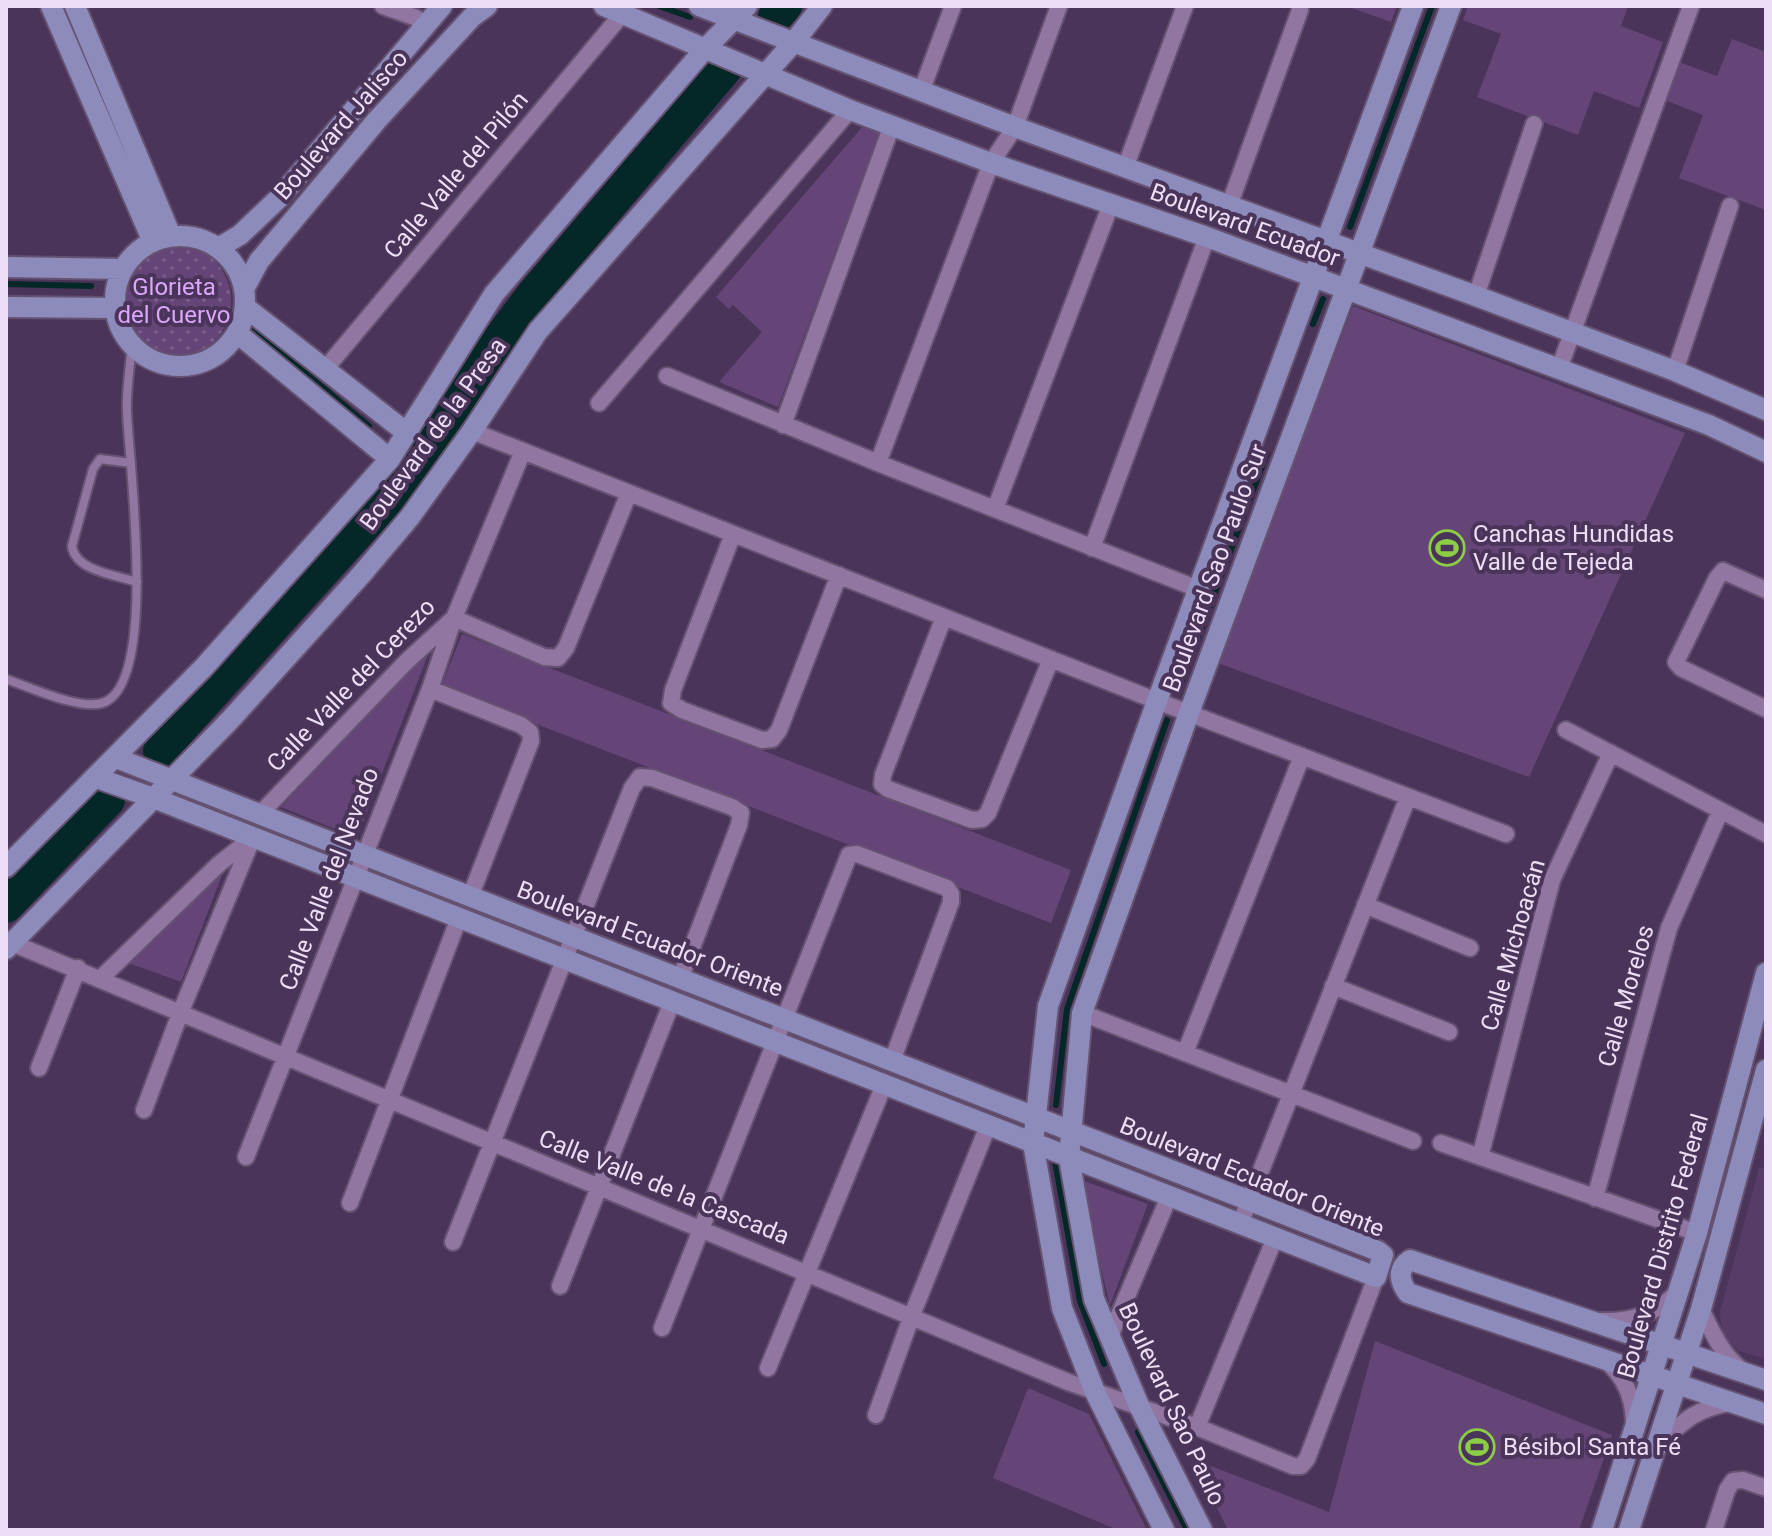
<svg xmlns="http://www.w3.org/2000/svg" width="1772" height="1536" viewBox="0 0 1772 1536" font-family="Roboto,sans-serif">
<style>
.built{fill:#573c67}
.grass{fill:url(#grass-dots)}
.park{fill:#654578}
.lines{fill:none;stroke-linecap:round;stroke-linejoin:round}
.stream{stroke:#042827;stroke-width:6}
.river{stroke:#042827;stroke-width:34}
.lane-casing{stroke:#655271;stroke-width:12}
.street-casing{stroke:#655271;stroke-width:20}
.secondary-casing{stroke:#655271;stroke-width:24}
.lane{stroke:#9076a0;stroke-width:8}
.street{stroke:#9076a0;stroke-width:16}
.secondary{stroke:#8c8bbb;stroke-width:20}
.labels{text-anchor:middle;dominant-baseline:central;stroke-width:8;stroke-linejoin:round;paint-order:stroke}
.street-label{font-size:24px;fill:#ecdef5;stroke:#4b3459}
.park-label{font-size:24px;fill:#dba6fb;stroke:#4b3459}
.poi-label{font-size:24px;fill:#ecdef5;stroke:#4b3459;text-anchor:start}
</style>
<defs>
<pattern id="grass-dots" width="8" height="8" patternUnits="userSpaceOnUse" patternTransform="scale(2)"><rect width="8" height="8" fill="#654578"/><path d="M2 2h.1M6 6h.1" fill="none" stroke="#7b5f8c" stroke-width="1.8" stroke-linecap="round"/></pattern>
</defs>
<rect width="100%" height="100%" fill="#4b3459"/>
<path class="built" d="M1759,1168H1766V1359L1739,1351L1722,1335L1720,1312Z"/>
<path class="grass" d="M117 301a57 57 0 1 1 114 0a57 57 0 1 1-114 0Z"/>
<path class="park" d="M1346,6H1397L1391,22Z
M1468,6H1628L1621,26L1663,42L1639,108L1594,91L1578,135L1477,97L1501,34L1463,20Z
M1732,39L1766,52V210L1679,178L1703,115L1665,100L1679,62L1717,76Z
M864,125L880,131L778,407L719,382L762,332L733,305L729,309L716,297Z
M1353,306L1685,433L1529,777L1218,663Z
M462,634L1071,870L1051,923L441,687Z
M431,647L357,838L281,807Z
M224,870L181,982L126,962Z
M1084,1181L1148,1204L1110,1305L1093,1236Z
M1375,1341L1612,1435L1579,1530H1228L1193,1459L1329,1512Z
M1028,1388L1089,1414L1147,1530H1118L993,1478Z"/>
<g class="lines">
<path class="stream" d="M659,6L690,17
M707,90L708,75
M1350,227L1432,6
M6,284L91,286
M1313,324L1323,299
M254,330L369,426
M1180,686L1267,453
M1056,1105L1067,1009L1167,720
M1055,1161L1080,1301L1104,1364
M1138,1432L1187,1530"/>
<path class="river" d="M775,17L785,6
M160,751L389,498L415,466L485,358L533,295L725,69
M6,906L108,800"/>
<defs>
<path id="lane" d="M131,463L100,459L93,469L72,546C75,571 116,575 137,582
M6,679C29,687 83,712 105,702C158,678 129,464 127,412C126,390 130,367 132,345"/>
<path id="street" d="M383,6L414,17L426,24
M921,92L953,6
M1125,168L1185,6
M1229,206L1300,10
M1476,296L1534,124
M326,368L623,13
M1559,369L1691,6
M1675,371L1730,206
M667,376L878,463L1198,589
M599,403L850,110
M783,425L892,125
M472,431L1157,701L1506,834
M878,463L991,163L1015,127L1059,6
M995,509L1111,204
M733,534L673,690L671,703L682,710L762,740L772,739L779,730L839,575
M1092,548L1207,237
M1766,590L1723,571L1717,578L1676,662L1681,668L1766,709
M944,617L883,775L882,784L888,789L972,820L982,819L988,813L1051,659
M430,689L521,725L530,732L531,741L470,897
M1566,730L1766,834
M260,814L407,661L454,618L523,451
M1365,905L1470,948
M12,943L1068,1382L1197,1427L1293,1466H1301L1307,1459L1376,1277
M101,978L219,864L252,838
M1333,986L1449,1032
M1082,1013L1413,1141
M1185,1053L1302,756
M39,1068L78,968
M144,1110L181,1011L253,837
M1441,1143L1697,1233
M246,1157L430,689L454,618L544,657L558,658L566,648L629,493
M1480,1157L1552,880L1611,753
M1595,1198L1669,928L1720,812
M350,1203L459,918
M1240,1224L1408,797
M453,1242L632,788L640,777L652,778L732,807L741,813L739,825L680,979
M560,1286L672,1002
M1701,1309C1712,1332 1722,1355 1743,1371
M1602,1321C1633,1322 1656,1313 1678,1292
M662,1328L849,855L857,854L947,888L951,894V902L892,1061
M1110,1336L1169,1197
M1604,1359C1625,1377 1633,1396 1634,1422
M768,1368L884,1085
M876,1415L912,1315L988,1126
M1197,1427L1275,1238
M1656,1447C1682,1423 1693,1409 1730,1403
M1714,1530L1727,1490L1733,1481L1743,1480L1766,1488"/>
<path id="secondary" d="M51,6L153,242
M75,6L171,236
M604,6L850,110L991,163L1207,237L1709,425L1766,452
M699,6L1015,127L1476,296L1675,371L1766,410
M115 301a65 65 0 1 1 130 0a65 65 0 1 1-130 0Z
M218,248L240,235L279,198L442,6
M6,267L123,269
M245,287L259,261L377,120L472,17L487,6
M6,307L115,308
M245,307L407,433
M237,333L390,459
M97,778L156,799L1376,1277L1383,1255L1378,1251L116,758
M6,867L204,667L390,459L494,294L704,50L747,6
M6,949L231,719L361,575L410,517L472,431L538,331L793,43L822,6
M1766,1380L1410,1260C1397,1269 1399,1281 1408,1293L1766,1414
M1164,1530L1095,1392L1062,1308L1033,1143L1048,1006L1157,701L1413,6
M1202,1530L1140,1408L1094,1299L1069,1158L1082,1013L1189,713L1451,6
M1602,1530L1697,1233L1766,973
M1629,1530L1701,1309L1766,1070"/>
</defs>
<use href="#lane" class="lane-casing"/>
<use href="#street" class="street-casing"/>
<use href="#secondary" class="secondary-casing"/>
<use href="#lane" class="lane"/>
<use href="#street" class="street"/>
<use href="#secondary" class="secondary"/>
</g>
<defs>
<symbol id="stadium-ring" viewBox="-11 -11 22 22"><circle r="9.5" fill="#4b3459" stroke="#8bce46" stroke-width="1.5"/><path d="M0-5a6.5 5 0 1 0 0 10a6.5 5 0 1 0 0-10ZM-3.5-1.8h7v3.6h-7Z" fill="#8bce46"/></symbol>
</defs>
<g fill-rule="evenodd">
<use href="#stadium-ring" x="1427" y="528" width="40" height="40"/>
<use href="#stadium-ring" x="1457" y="1427" width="40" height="40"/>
</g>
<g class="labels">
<g class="street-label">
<text transform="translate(341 125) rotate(-49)">Boulevard Jalisco</text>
<text transform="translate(456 175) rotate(-50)">Calle Valle del Pilón</text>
<text transform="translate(1245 225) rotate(20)">Boulevard Ecuador</text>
<text transform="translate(433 434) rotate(-54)">Boulevard de la Presa</text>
<text transform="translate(1215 568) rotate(-70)">Boulevard Sao Paulo Sur</text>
<text transform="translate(351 685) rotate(-46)">Calle Valle del Cerezo</text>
<text transform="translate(329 879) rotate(-69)">Calle Valle del Nevado</text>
<text transform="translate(650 939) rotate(21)">Boulevard Ecuador Oriente</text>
<text transform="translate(1513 945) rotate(-74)">Calle Michoacán</text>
<text transform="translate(1626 996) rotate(-74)">Calle Morelos</text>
<text transform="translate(1252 1177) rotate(22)">Boulevard Ecuador Oriente</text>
<text transform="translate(664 1187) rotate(22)">Calle Valle de la Cascada</text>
<text transform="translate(1663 1246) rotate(-74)">Boulevard Distrito Federal</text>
<text transform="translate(1172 1404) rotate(65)">Boulevard Sao Paulo</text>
</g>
<g class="park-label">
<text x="174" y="287">Glorieta<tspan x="174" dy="28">del Cuervo</tspan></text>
</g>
<g class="poi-label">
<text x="1473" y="534">Canchas Hundidas<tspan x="1473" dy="28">Valle de Tejeda</tspan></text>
<text x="1503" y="1447">Bésibol Santa Fé</text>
</g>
</g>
<rect width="1772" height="1536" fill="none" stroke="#ecdef5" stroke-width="16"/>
</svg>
